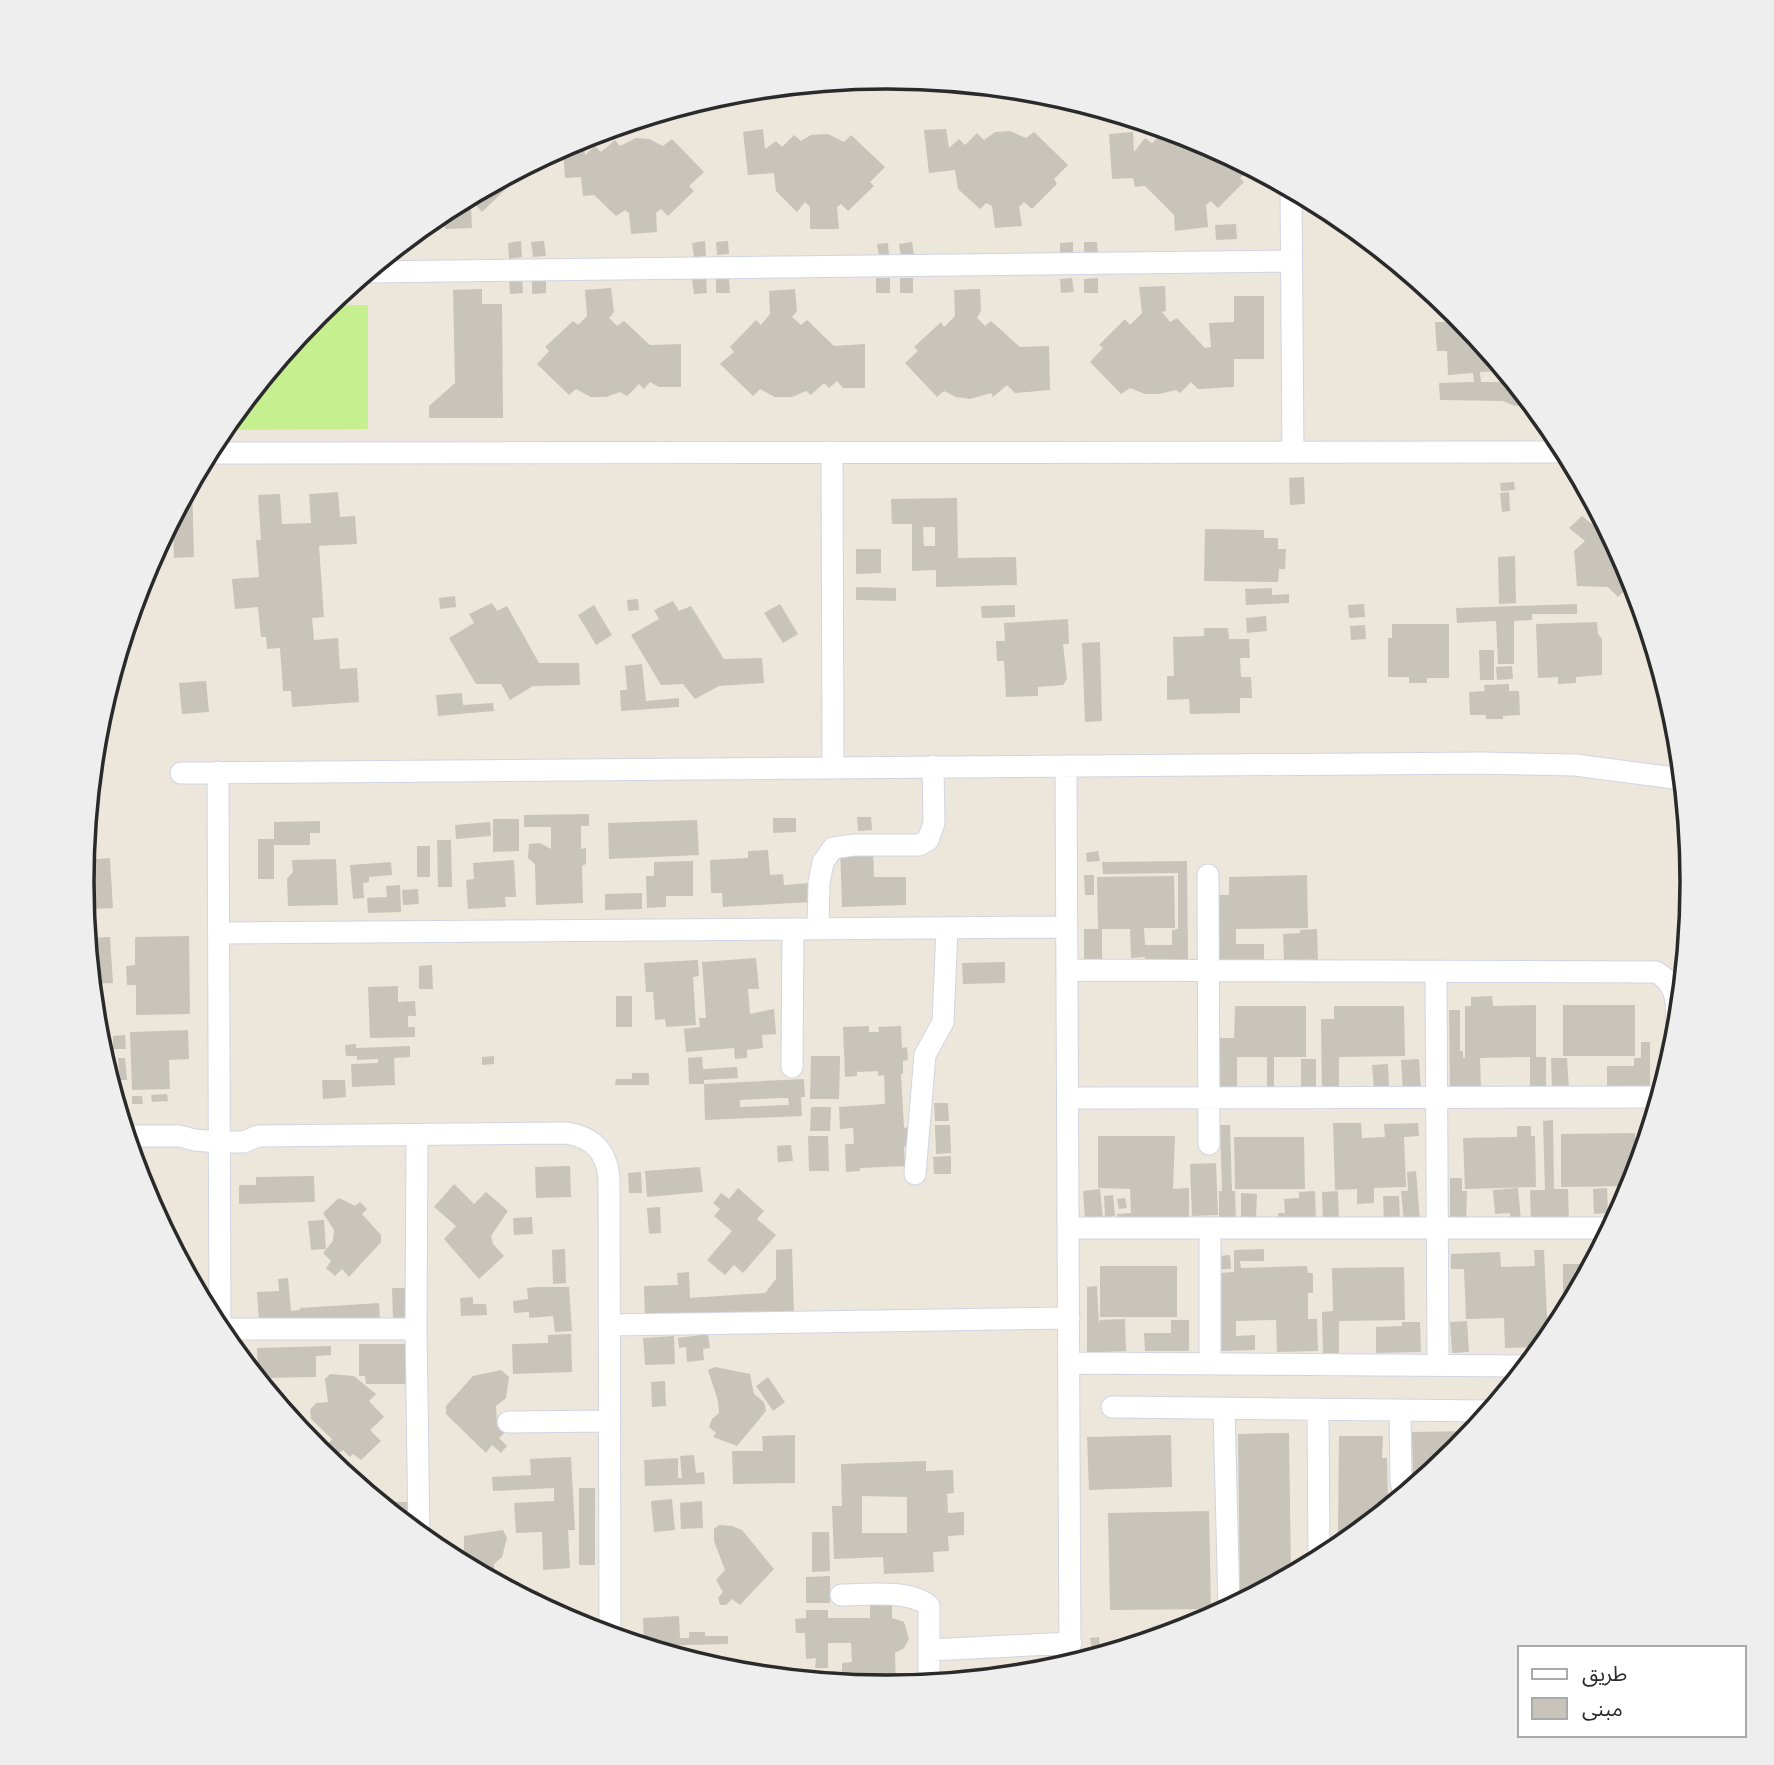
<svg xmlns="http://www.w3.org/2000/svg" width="1774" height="1765" viewBox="0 0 1774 1765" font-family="'Varela Round','Noto Sans Arabic',sans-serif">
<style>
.pitch{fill:#c6ef8f}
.building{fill:#c8c4ba;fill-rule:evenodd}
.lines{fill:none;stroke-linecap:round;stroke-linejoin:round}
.minor-casing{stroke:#d1d4e4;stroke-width:23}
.minor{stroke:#fff;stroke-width:21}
.rim{fill:none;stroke:#2a2a2a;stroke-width:3.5}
</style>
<rect width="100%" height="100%" fill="#ede6db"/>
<path class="pitch" d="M328,305H368V429L221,430L318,313Z"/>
<path class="building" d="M763,129L765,149L776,141L782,147L794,135L801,141L811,135L828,134L844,142L851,135L885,167L870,182L874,186L848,211L841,204L837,207L839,229H810V207L805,202L797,212L776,191L774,173L748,175L743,132Z
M946,129L949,148L959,139L965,145L977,133L984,140L995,132L1010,131L1026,138L1034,132L1068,165L1054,179L1057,184L1032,209L1024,202L1019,207L1022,226L995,228L992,206L986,203L980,209L958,189L955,170L929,173L924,130Z
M1133,132L1134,152L1145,138L1152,143L1163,132L1171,138L1179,133L1196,138L1250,168L1240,178L1244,182L1218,208L1211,201L1206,205L1208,227L1175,231L1174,215L1145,186L1135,187L1133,178L1112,179L1109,134Z
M583,137L585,155L595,146L601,152L615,140L620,146L636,138L649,139L663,146L672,139L704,172L689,186L694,191L668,216L661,209L656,213L657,232L631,234L629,213L625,210L616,216L594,195L583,196L581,177L565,178L563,147Z
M509,177L504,181L509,186L482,212L475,204L471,208L472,228L445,229L443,211Z
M1236,224L1237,239L1216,240L1215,225Z
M521,241L522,257L509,259L508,243Z
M544,241L546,256L533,257L531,242Z
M705,241L706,256L694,257L692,243Z
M728,241L729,254L717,255L716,242Z
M912,242L914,255L901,257L899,244Z
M1073,242V257H1060V243Z
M1084,242H1097L1098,256H1084Z
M888,243L889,255L879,256L877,244Z
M522,277L523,293L510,294L509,278Z
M546,278V293L532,294V279Z
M706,278L707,293L694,294L692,279Z
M876,278H890V293H876Z
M900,278H913V293H900Z
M1072,278L1074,292L1061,293L1060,279Z
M1098,278V293H1084V279Z
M716,279H729L730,293H716Z
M1165,286L1166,311L1162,312L1170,322L1177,318L1205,348L1211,347L1209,323L1234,322V296H1264V359H1234V387L1198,389L1191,382L1180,393L1176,390L1159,394H1145L1130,388L1121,394L1090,362L1103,348L1099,345L1125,319L1130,325L1142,313L1139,287Z
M611,288L614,312L609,318L617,326L624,321L650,345L681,344V387H659L650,382L644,389L639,384L627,396L620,392L606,397H591L576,389L569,395L537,364L549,351L545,347L573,321L578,325L587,316L585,290Z
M482,289V304H502L503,418H429V406L455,383L453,290Z
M795,289L797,311L792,317L801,325L807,320L834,346L865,344V388H843L837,381L829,388L824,383L811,395L806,391L792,397H775L760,389L753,396L720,364L734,352L730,347L756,320L761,325L770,314L769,291Z
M980,289L981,311L977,318L985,326L991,321L1020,347L1049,346L1050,390L1015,393L1007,385L993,397L991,393L970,399L956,397L944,391L937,397L905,363L918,351L914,347L941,322L944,327L955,316L954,290Z
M1447,305L1457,313L1501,367V371L1480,372L1481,382H1503L1509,377L1530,402L1528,404L1515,406L1503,401L1440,400L1439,383L1474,382L1473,373L1448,375L1447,351H1437L1435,322H1448Z
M1304,477L1305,504L1290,505L1289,478Z
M192,482L194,557L174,558L173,518Z
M1514,482L1515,490L1501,491L1500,483Z
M338,492L340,517L355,516L357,544L319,546L324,617L312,618L314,640L338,638L340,669L357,668L359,702L292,707L291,691H283L280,648L267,649L266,637H261L258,607L235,609L232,579L259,577L256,540H261L258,495L280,494L282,524L311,523L309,494Z
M1509,492L1510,511L1502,512L1500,493Z
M957,498L958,558L1016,557L1017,585L936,587V570L912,571V524H892L891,499ZM923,527H935V546H924Z
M1582,516L1598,529L1607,530L1631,575L1634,582L1618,597L1608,587L1577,586L1574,551L1585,541L1569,528Z
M1205,529L1264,530V538H1278V549H1286L1285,569H1279L1278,582L1204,581Z
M856,549H881V573L856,574Z
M1515,556L1516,603L1499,604L1498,557Z
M856,587L896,588V601L856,600Z
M1272,588V595L1289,594V603L1246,605L1245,589Z
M455,596L456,607L440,609L439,598Z
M638,599L639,610L628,611L627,600Z
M673,601L679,611L691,606L724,659L762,658L764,683L719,686L695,699L683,684L661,685L631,635L659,619L654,610Z
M492,603L497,611L507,606L539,663H579L580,685L533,686L510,700L501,684H476L449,638L474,623L469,614Z
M780,604L798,634L783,643L764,613Z
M1364,604L1365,617L1349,618L1348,605Z
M1577,604V614H1532V620L1514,621V664H1498L1496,621L1457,623L1456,608Z
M594,605L612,635L596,645L578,615Z
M1015,605V617L982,618L981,606Z
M1266,616L1267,631L1247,633L1246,618Z
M1068,619L1069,644H1063L1067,679L1063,685L1038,687V696L1006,697L1004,661H997L996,641H1005L1004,623Z
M1597,622L1598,634L1602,639V675L1576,677V683L1558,684V677L1538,678L1536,624Z
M1392,624H1449V678H1427V683H1409V677H1388V638H1392Z
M1365,625L1366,639L1351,640L1350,626Z
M1204,628H1228L1229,639H1249L1250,658H1240L1241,677H1251L1252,698H1240V713L1190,714L1189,699L1167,700V676H1174L1173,637L1204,636Z
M1100,642L1102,721L1085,722L1082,643Z
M1479,650H1494V680H1480Z
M642,664L646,701L679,698V707L621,711L620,690H627L625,666Z
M1512,666L1513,679L1497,680L1496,667Z
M206,681L209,712L182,714L179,683Z
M1509,684V691H1519L1520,715L1503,716V719H1486V715H1470L1469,692L1485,691L1484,685Z
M462,693L463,705L493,703L494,711L438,716L436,695Z
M589,814V826H581V849L586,848V864L582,866L583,903L536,905L535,864L528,858L529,844L540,843L551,849V827H524V815Z
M857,817H871L872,830L858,831Z
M773,818H796V832L773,833Z
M493,819H519V851L493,852Z
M697,820L699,855L609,859L608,823Z
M320,821V833H310V845H274V879H258V839H274V822Z
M490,822L491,836L456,839L455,825Z
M437,840H451L452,887H438Z
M417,846H430V877H417Z
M840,847H873L874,877H906V905L842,907Z
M768,850L770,875L783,874L784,885L811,883L812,902L723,907L722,893H711L710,860L748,858V851Z
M1098,851L1100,861L1087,862L1086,853Z
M110,858L113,908L91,909L92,924H86L82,882L84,860Z
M336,859L338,905L288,906L287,879L293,872L292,860Z
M514,860L516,897H505L506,907L468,909L466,880L474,879L473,863Z
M693,861V896H666V907L647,908L646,876H654V862Z
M1187,861L1188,961H1145V957L1131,958L1130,929H1102V959H1084V929H1098L1097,877L1174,876L1175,928H1144L1145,945H1172V930L1178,929V873L1103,874L1102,862Z
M391,862L392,875L369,877V882L363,883L364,898L353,899L350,865Z
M1084,875H1094V895H1085Z
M1307,875L1308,928L1236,929V944H1264V960L1219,961L1218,895H1229V877Z
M400,885L401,912L368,913L367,898L387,897L386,886Z
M418,889L419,904L403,905L402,890Z
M642,893V909L605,910V894Z
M1317,929L1318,960L1284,961L1283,934L1300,933V930Z
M189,936L190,1014L136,1015V985H127L126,966L135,965V937Z
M110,937L113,983L91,984L87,938Z
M756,958L759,989H748L750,1014L774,1009L776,1034L762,1035L763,1048L747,1050V1058L735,1059L734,1048L686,1052L684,1029L700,1027L699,1018H706L702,962Z
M698,960L699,976L693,977L696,1025L666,1027L665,1019L655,1020L653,992H646L644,963Z
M1005,962V983L963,984L962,963Z
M432,965L433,989H419V966Z
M398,986V1002L415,1001L416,1016H408V1027H415V1037L370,1038L368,987Z
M616,996H632V1027H616Z
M1492,996L1493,1006L1536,1005V1057H1546V1091H1530V1057L1480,1058L1481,1088L1450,1089L1449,1010H1460V1051H1463V1058H1465V1006H1471V997Z
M1563,1005H1635V1056H1563Z
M1235,1006H1306V1057H1274V1087H1267V1057H1237V1090L1219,1089V1038H1234Z
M1334,1006H1404L1405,1056L1339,1057V1090H1322L1321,1019H1334Z
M869,1026V1032H879L878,1027L901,1026L902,1048L907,1047L908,1060L903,1061V1074H901L904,1128L908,1127L909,1146L904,1147L905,1166L860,1168V1171L846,1172L845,1144H854L853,1128L840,1129L839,1107L885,1104L884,1075L878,1076V1071L857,1072V1076L845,1077L843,1027Z
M188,1030L189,1059L169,1060L170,1089L132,1090L130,1032Z
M125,1035L126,1049H114L116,1093H113L105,1068L104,1049L113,1048V1036Z
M1641,1042H1650V1090L1607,1087V1066H1634V1058H1641Z
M356,1044V1048L410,1046V1057L394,1058L395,1085L352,1087L351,1064L378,1063V1059L357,1060V1056H346L345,1045Z
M494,1056V1064L482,1065V1057Z
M811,1056H840L839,1099H810Z
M702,1057L703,1069L737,1067L738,1078L704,1080V1084L804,1079L805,1097H801L802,1116L705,1120L704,1084H689L688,1058ZM781,1098H788L789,1105L740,1107V1100Z
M118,1058H125L127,1080H120Z
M1551,1058H1567L1569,1089L1552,1090Z
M1301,1059H1316V1091H1301Z
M1419,1059L1421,1091L1403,1092L1401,1060Z
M1388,1064L1389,1088L1374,1089L1372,1065Z
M632,1073H649V1085H615L616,1079H632Z
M322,1080H345L346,1097L323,1099Z
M167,1094L168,1101L152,1102L151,1095Z
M132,1096H142L143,1104H132Z
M934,1103H948L949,1121H935Z
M811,1107H831L830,1131H810Z
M1553,1120L1554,1189H1568L1569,1222H1531L1530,1190H1545L1543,1121Z
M1333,1123H1361L1362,1138L1385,1137L1384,1124L1418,1123L1419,1136L1404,1137L1406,1187L1374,1188V1203L1357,1204V1189L1335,1190Z
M935,1125H950L951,1153L936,1154Z
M1220,1125H1230L1232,1191H1235L1236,1221H1219V1191H1222Z
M1517,1126H1531V1136H1535L1536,1187L1465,1189L1463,1138L1517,1137Z
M1635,1133V1177L1633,1186L1561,1187V1134Z
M808,1136H828L829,1171H809Z
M1098,1136H1175L1173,1189L1189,1188V1222L1117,1219V1214L1131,1213L1130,1189L1098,1188Z
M1234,1137H1304L1305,1189H1235Z
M791,1145L793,1161L778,1162L777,1146Z
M951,1156V1174H934L933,1157Z
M1216,1163L1218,1215L1192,1216L1190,1164Z
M570,1166L571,1197L536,1198L535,1167Z
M700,1167L703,1192L647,1197L645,1171Z
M1416,1171L1420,1221L1404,1223L1401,1191H1408L1407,1172Z
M641,1172L642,1193H629L628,1173Z
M314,1176L315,1202L239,1204V1185H256V1177Z
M1450,1178H1462V1191H1467L1466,1222H1450Z
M454,1184L474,1204L486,1192L508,1211L491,1236L493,1244L504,1256L479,1279L444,1239L456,1226L434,1207Z
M738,1188L764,1211L757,1219L776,1235L743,1273L734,1265L725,1275L707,1260L732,1231L714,1216L720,1209L713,1203L721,1193L729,1199Z
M1518,1188L1521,1220L1510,1221V1213L1495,1214L1493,1190Z
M1607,1188L1608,1213L1594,1214L1593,1189Z
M1100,1189L1103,1219L1085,1220L1083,1191Z
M1315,1191L1316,1221L1278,1222V1213H1285L1284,1199L1299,1198V1192Z
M1338,1191L1339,1223L1323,1224L1322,1192Z
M1241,1193L1257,1194L1256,1219H1241Z
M1113,1195L1115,1216L1105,1217L1104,1196Z
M1383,1196H1399L1400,1220H1384Z
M339,1198L355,1206L360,1202L367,1209L362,1214L381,1235V1242L349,1277L342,1269L335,1276L326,1268L331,1261L323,1253L333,1241L334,1230L323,1213Z
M1125,1198L1127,1208L1119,1209L1117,1199Z
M660,1207L661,1233L649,1234L647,1208Z
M532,1217L533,1234L514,1235L513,1218Z
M324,1220L326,1249L311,1250L308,1221Z
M565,1249L566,1283L553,1284L552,1250Z
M792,1249L794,1313L645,1318L644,1286L678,1285L677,1273L689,1272L690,1298L765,1293L776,1279V1250Z
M1264,1249V1261H1240L1241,1268L1307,1266L1308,1273H1313V1293H1308V1319H1317L1318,1351L1277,1352L1276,1320L1236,1321V1336L1255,1335V1350L1221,1351L1219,1273L1234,1272V1250Z
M1534,1250H1544L1548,1341L1538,1353H1531V1347L1505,1348L1504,1318L1466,1319L1464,1269H1451V1254L1500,1252L1501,1267L1535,1266Z
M1230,1255L1231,1269H1220L1219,1256Z
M1563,1264H1592L1553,1335V1310L1563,1309Z
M1100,1266H1177V1317H1100Z
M1404,1267L1405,1320L1339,1321V1353H1323L1322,1312L1333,1311L1332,1268Z
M288,1278L291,1311L300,1310V1308L379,1303L380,1319L259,1322L257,1292L279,1291L278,1279Z
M1097,1286L1099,1324L1100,1320L1125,1319L1126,1351L1087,1353V1287Z
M537,1287H569L572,1331L555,1332L553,1316L529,1318V1312L514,1313L513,1301L528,1299L527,1288Z
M392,1288H405L406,1318H393Z
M473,1297V1304H486L487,1315L461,1316L460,1298Z
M1171,1320H1189V1351H1145L1144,1333H1171Z
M1467,1321L1469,1352L1452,1353L1450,1322Z
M1402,1322H1420L1421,1352L1376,1353V1327L1402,1326Z
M571,1334L572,1372L513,1374L512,1344L548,1343V1335Z
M708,1334L710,1348L703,1349L704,1360L687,1362L686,1347L679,1348L678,1338Z
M674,1336L675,1364L645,1365L643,1338Z
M359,1344H406V1384H366L365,1376H359Z
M331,1346V1355L316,1356V1377L258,1378L257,1348Z
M715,1367L750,1374L754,1394L764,1402L766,1411L737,1446L713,1437L716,1433L709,1427L712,1419L719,1413L718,1401L708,1370Z
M501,1370L509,1377L506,1398L496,1406L497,1423L506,1431L499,1438L507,1446L501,1453L492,1445L486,1453L446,1414V1406L473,1376Z
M330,1374L354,1376L376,1394L369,1401L384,1417L370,1430L381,1441L361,1460L353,1454L350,1457L343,1450L334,1457L325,1448L332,1439L311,1419L310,1410L316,1403L328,1402L325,1379Z
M768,1377L785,1402L773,1411L756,1386Z
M665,1381L666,1406L652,1407L651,1382Z
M1474,1431L1456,1452L1419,1483H1413L1412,1432Z
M1289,1433L1291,1575L1240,1602L1238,1434Z
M795,1435V1483L733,1484L732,1451H763L762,1436Z
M1171,1435L1172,1487L1089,1490L1087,1437Z
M1339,1436H1383L1382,1458H1387L1388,1499H1383V1513L1374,1520H1363V1529L1358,1533H1338Z
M694,1455L696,1473L704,1472L705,1484L645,1486L644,1460L678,1458V1478H682L680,1456Z
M571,1457L575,1530H568L570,1568L543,1570L542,1532L516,1533L514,1503L554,1501V1488L493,1491L492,1477L531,1475L530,1459Z
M926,1461V1471L953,1470L954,1493L947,1494L948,1513L964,1512V1535L948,1536L949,1551L933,1552L934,1572L884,1574L883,1557L834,1559L832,1506H842L841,1464ZM862,1496L907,1497V1533H862Z
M579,1488H595V1565H579Z
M672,1499L675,1530L654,1532L651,1501Z
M702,1501L703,1528L681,1529L680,1503Z
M393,1502H408V1527L393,1514Z
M1209,1511L1211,1609L1110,1610L1108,1513Z
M719,1525L732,1526L742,1530L774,1569L740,1605L732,1599L726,1605H720L718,1598L723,1592L716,1580L725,1570L714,1541V1529Z
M503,1530L507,1538L502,1557L494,1564V1581L455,1561L464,1550V1536Z
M812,1532H829L830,1571L812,1572Z
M1355,1535L1354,1536L1335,1552L1334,1536Z
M830,1576V1603H806V1577Z
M538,1591V1605L515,1592Z
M892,1601V1618L904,1622L909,1639L904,1648L895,1653L896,1686L887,1688L842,1684V1663L852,1662L851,1643H828V1668H815L816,1658L806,1659L805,1633H796L795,1619L806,1618V1610H828V1618H870V1602Z
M679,1616L680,1638H689V1632H705V1636H728V1644L644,1646L643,1618Z
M575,1620H590L589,1630L575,1625Z
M1099,1637L1100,1648L1092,1649L1090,1638Z
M819,1671H835V1683L819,1681Z"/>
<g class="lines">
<defs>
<path id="minor" d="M1291,189L1293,452
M368,272L1291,261
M832,452L833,767
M208,453L1566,452
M1066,766L1070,1665
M218,772L220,1333
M181,773L1482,763L1575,765L1682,779
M1208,875L1209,1144
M818,929L819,883L823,862L833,848L854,845H919L928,840L934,823L933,766
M219,933L1067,927
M1067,970L1656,972C1683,986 1676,1016 1676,1043
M1436,971L1438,1365
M792,1067L793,929
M1068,1098L1660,1097
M417,1135L416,1329L419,1535
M126,1136H180L194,1140L219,1142H244L258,1136L566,1133C593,1137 607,1152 609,1179L610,1636
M915,1174L925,1055L943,1022L947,928
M1069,1228H1611
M1210,1228V1364
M610,1325L1069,1318
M220,1329H416
M1069,1363L1528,1366
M1112,1407L1490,1411
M1224,1408L1229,1608
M1318,1409L1319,1561
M1400,1410L1401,1481L1404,1495
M508,1422L610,1421
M841,1595C866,1595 910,1589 929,1606V1684
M1159,1636V1638
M930,1650L1071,1643"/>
</defs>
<use href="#minor" class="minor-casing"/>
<use href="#minor" class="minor"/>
</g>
<path d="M0 0H1774V1765H0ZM94 882a793 793 0 1 1 1586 0a793 793 0 1 1-1586 0Z" fill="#eee" fill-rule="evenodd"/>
<path class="rim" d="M94 882a793 793 0 1 1 1586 0a793 793 0 1 1-1586 0Z"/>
<rect x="1518" y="1646" width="228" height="91" fill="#ffffff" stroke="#aaaaaa" stroke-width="2"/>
<rect x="1532" y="1669" width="35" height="10" fill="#ffffff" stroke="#aaaaaa" stroke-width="2"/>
<text x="1582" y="1681" font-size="21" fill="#2a2a2a">طريق</text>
<rect x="1532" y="1698" width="35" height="21" fill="#c8c4ba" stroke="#aaaaaa" stroke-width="2"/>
<text x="1582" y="1716" font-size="21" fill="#2a2a2a">مبنى</text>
</svg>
